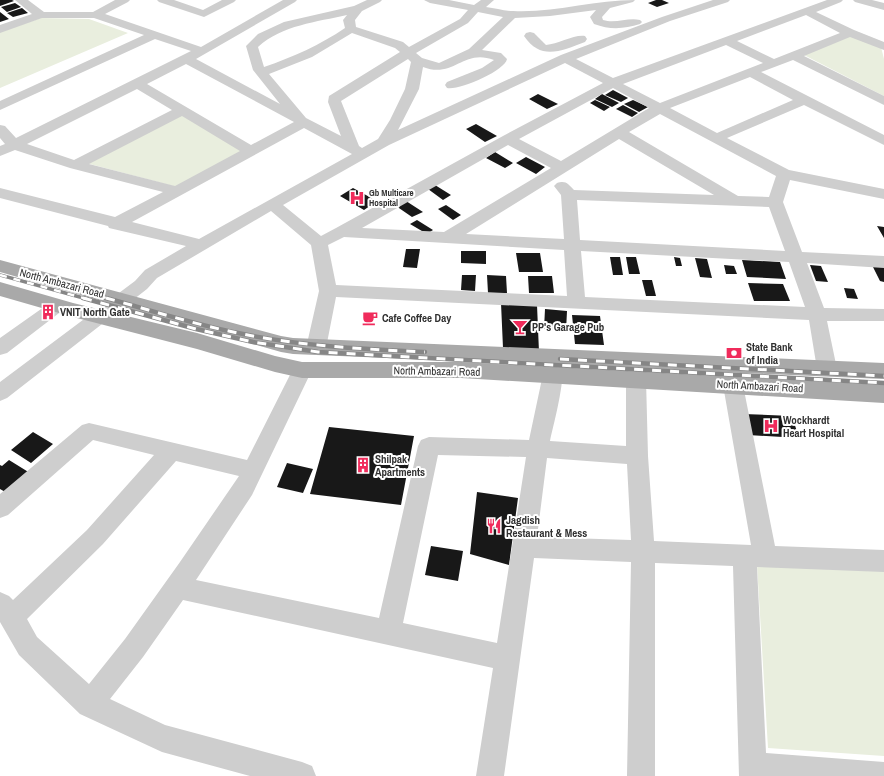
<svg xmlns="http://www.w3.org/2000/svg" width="884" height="776" viewBox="0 0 884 776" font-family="'Archivo Narrow',sans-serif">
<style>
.green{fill:#e9eede}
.building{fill:#181818}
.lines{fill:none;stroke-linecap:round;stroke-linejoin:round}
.minor{fill:#cecece;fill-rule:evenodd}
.major{fill:#a9a9a9;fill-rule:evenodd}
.rail-far1-casing{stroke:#868686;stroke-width:3.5}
.rail-casing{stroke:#868686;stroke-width:4.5}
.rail-far1{stroke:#fff;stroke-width:2.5;stroke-dasharray:7;stroke-linecap:butt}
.rail{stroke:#fff;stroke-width:3;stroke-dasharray:9;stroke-linecap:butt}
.labels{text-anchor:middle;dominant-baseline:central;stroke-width:4;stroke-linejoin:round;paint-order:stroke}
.far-poi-label{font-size:9px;font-weight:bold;fill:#313131;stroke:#fff;text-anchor:start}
.street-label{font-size:11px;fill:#313131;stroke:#fff}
.poi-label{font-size:11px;font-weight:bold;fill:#313131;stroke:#fff;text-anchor:start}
</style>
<rect width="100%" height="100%" fill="#fff"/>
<path class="green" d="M41,18L89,19L128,33L0,88V32Z
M851,36L881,47L884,59V96L804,55Z
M183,113L243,150L177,187L86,163Z
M757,565L884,571V756L768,748Z"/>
<path class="building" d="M0,0H12L14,1L0,6Z
M656,0H662L669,3L657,7L648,3Z
M15,3L21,7L7,12L1,7Z
M22,8L28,13L13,17L7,13Z
M0,12L9,19L0,22Z
M613,90L628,98L621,102L605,95Z
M538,94L558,104L547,109L529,99Z
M602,94L619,103L612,107L595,99Z
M595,100L610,107L604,111L590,103Z
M633,100L648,107L639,112L624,104Z
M623,105L638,113L632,117L616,109Z
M476,124L497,136L485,142L466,129Z
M495,152L513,163L505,168L486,158Z
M526,157L545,167L536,174L516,163Z
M435,185L451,195L443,200L428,189Z
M353,188L377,201L364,210L340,196Z
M406,201L423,212L412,217L396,206Z
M446,205L461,215L453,220L438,209Z
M417,220L433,230L427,234L410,224Z
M877,226L884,227V238Z
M406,249H420L417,268L403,267Z
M461,251H486V264L461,263Z
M516,253H540L543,272H519Z
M610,257H620L623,275H613Z
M626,257H636L640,274H629Z
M674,257L680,258L682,266H676Z
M695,258L707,259L712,278L700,277Z
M742,260L780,262L786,279L747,277Z
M724,265L734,266L737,274H726Z
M810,265L821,266L828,282L816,281Z
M873,267H884V282L880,281Z
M462,275H476L475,291L461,290Z
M487,275L506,276L507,293H488Z
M528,276H552L554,293H529Z
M642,280H652L656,296H646Z
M748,283L783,284L790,301H754Z
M844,288L854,289L858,299L847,298Z
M501,303L537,305L539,352L503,348Z
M545,309L567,311L566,331L544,329Z
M572,315L600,316L604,345L575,344Z
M743,414L792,416L799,438L748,435Z
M329,427L414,436L401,505L310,494Z
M33,432L53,444L31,463L11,450Z
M9,460L30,473L7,493L0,489V465L2,466Z
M287,463L313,469L303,493L277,487Z
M477,492L518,498L509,565L470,554Z
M431,546L463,551L458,581L425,575Z"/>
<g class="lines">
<path class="minor" d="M15,0H28L44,12H93L115,0H130L128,2L105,14L201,47L283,0H297L295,2L196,59L280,104L253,70L246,46L258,34L284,22L354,6L367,0H382L380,2L362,11L355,20L356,27L403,42L409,47L460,19L468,10L430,3L424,0H449L474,5L481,0H494L486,7C495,8 504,11 513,11C554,13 594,0 635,0L633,2L610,8L602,17L603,20C616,24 628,17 640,20L642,22L640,24C624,29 610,30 594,24L590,17L596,10L550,16L515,18L482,50L501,53L507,59C505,71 458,91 447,88L445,85L447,82L482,68L494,60C463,48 454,79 423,67L419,89L398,130L561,55L662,17L713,0H730L728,2L670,21L576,59L613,78L827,0H843L841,2L816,12L854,30L884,42V50L850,37L804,56L884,96V105L793,60L761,72L884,135V145L804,105L727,138L789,170L884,189V199L790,180L783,202L802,252L884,256V268L807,263L824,308L884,309V321H827L837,369L834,374L827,376L820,374L817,369L809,320L336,297L326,348L323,353L316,355L309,353L306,348L319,291L311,245L271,211L157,278L147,289L7,398L0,401V382L135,281L145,270L186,246L109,228L108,226L0,198V188L115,217L163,192L70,168L15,150L0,156V146L5,144L0,138V125L5,126L16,138L191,51L155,39L0,110V101L144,35L94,18H42L0,33V25L32,14ZM478,12L503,17L469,49L439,63L422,58L416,53L468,23ZM347,15L343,20L345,28C320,45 293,57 264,67L258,47C282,25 317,22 347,15ZM806,15L840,33L774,59L737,41ZM352,33L395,48L400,52L329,96L328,102L341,136L306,118L269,74L312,57ZM726,45L763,63L660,103L623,84ZM408,59L411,62L405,89L390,120L378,139L362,148L359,146L341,101ZM565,63L603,83L503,136L336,228L321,236L283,205L389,145ZM186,64L294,122L251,145L147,84ZM750,77L793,100L717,133L670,108ZM613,88L649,108L561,161L519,139ZM137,89L172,110L74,160L27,144ZM660,114L776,176L769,197L738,196L629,132ZM182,116L240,151L175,186L89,164ZM304,128L352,154L199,239L132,222ZM619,139L714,195L574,190C568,184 566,180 557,183L554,186L561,195L564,239L466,234ZM508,145L551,168L444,232L362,228ZM577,200L769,207L785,251L580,240ZM344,237L564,250L567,296L336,285L328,245ZM581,251L789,262L805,307L585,297Z
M157,0H174L203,10L222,0H236L234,2L204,17L159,2Z
M853,0H872L884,3V10L855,2Z
M530,32L534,33L546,45C558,44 575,34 585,36L587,39L585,42C561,51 541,61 524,36L526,33Z
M57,300L63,302L66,306L63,310L7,353L0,355V338L51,302Z
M553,351L560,353C569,369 554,422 550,441L626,446V379L629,374L636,371L643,374L646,379L648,456L654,541L751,545L723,385L726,380L733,377L740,380L743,385L775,546L884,550V572L757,567L766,753L884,762V776H739L733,566L655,563V776H627L631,562L534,558L504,776H476L493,668L183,600L143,657L110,699L165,725L302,762L312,766L316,776H250L162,752L80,714L19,655L0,622V592L9,596L13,600L87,530L154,455L93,440L8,515L0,518V494L82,425L89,423L247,460L295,365L302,363L309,365L312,370L252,495L196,580L379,618L418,446L421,440L429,437L529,440L543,374V358L546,353ZM438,455L526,457L497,643L403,623ZM547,458L627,464L631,540L537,537ZM176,461L239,476L180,562L125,639L89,684L37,637L27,619L103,544Z"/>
<path class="major" d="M0,260L281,336L293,338L884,363V379L293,354L281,352L0,272Z
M0,282L73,303L197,333L275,356L302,362H461L884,385V403L461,378H302L275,372L197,349L73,317L0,296Z"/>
<defs>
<path id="rail-far1" d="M0,275L87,299
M99,296L110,299"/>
<path id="rail" d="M83,298L196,329L253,342L318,352L884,383
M106,298C150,310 193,324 238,333C299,346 363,349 425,352
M560,359L884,376"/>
</defs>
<use href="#rail-far1" class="rail-far1-casing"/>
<use href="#rail" class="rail-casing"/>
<use href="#rail-far1" class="rail-far1"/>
<use href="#rail" class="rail"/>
</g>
<defs>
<symbol id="hospital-bare" viewBox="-9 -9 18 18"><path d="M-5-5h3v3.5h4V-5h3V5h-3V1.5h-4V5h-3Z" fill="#f02b5b" stroke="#fff" stroke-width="2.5" paint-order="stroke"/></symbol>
<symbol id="building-bare" viewBox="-9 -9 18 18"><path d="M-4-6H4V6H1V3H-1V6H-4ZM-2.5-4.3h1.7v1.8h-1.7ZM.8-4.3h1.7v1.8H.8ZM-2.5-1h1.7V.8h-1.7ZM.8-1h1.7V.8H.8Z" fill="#f02b5b" stroke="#fff" stroke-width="2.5" paint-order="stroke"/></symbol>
<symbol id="cafe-bare" viewBox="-9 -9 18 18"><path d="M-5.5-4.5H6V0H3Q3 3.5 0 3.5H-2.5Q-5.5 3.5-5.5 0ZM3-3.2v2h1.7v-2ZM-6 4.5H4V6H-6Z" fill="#f02b5b" stroke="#fff" stroke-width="2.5" paint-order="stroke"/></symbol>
<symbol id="bar-bare" viewBox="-9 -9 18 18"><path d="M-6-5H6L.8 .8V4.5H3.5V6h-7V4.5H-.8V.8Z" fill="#f02b5b" stroke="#fff" stroke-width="2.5" paint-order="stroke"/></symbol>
<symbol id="bank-bare" viewBox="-9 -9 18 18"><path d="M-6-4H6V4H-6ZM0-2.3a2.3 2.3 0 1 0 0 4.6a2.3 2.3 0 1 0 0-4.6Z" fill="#f02b5b" stroke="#fff" stroke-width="2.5" paint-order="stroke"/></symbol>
<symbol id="restaurant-bare" viewBox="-9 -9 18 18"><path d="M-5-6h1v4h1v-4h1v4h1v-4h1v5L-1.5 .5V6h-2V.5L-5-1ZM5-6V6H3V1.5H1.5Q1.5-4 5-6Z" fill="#f02b5b" stroke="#fff" stroke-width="2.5" paint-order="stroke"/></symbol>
</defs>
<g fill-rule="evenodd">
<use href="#hospital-bare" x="346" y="187" width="22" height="22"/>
<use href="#building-bare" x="37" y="301" width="22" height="22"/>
<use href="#cafe-bare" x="359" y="307" width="22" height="22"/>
<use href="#bar-bare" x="509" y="316" width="22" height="22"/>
<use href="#bank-bare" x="723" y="342" width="22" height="22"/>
<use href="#hospital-bare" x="760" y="415" width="22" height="22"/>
<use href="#building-bare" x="352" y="454" width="22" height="22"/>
<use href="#restaurant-bare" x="483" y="515" width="22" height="22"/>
</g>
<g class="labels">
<g class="far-poi-label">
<text x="369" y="193">Gb Multicare<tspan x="369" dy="10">Hospital</tspan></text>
</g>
<g class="street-label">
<text transform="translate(62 283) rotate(15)">North Ambazari Road</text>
<text transform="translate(437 371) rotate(1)">North Ambazari Road</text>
<text transform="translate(760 386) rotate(3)">North Ambazari Road</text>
</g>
<g class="poi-label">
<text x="60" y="312">VNIT North Gate</text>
<text x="382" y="318">Cafe Coffee Day</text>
<text x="532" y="327">PP's Garage Pub</text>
<text x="746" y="347">State Bank<tspan x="746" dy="13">of India</tspan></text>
<text x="783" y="420">Wockhardt<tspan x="783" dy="13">Heart Hospital</tspan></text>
<text x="375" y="459">Shilpak<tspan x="375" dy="13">Apartments</tspan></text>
<text x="506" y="520">Jagdish<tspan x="506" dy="13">Restaurant &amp; Mess</tspan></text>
</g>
</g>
</svg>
